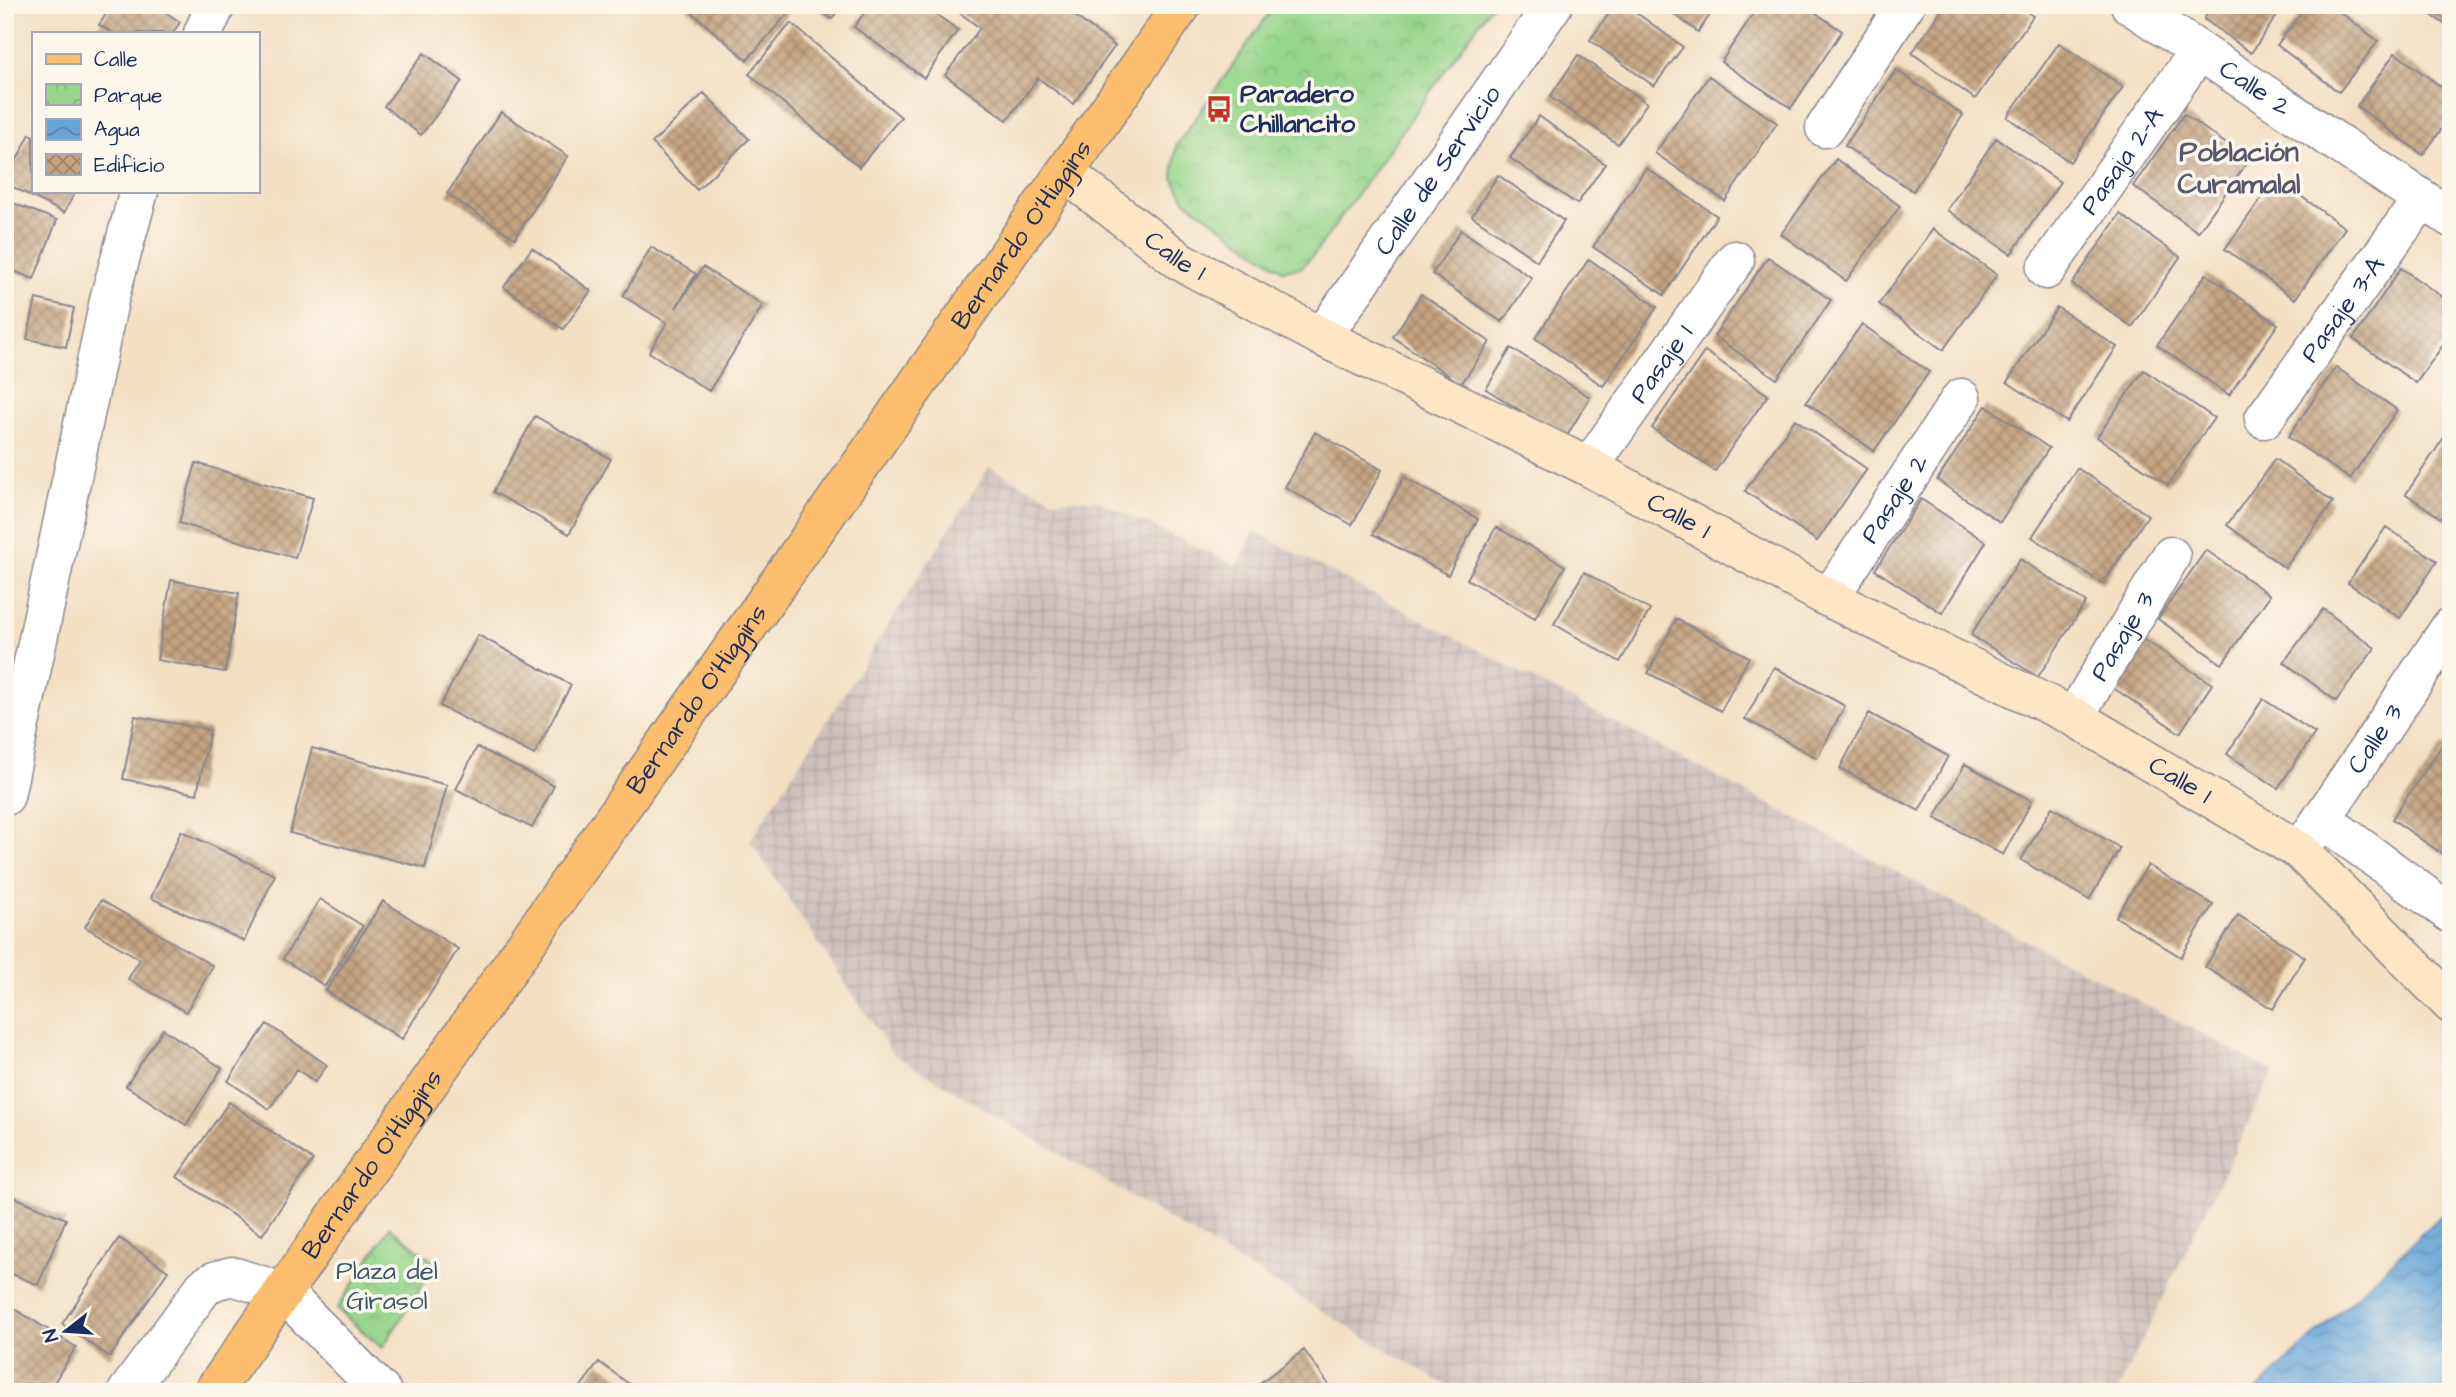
<svg xmlns="http://www.w3.org/2000/svg" width="2456" height="1397" viewBox="0 0 2456 1397" font-family="'Architects Daughter',sans-serif">
<style>
.industrial{fill:url(#industrial-grid)}
.park{fill:url(#park-crowns);stroke:#5a8275;stroke-width:2}
.water{fill:url(#water-waves);stroke:#416a9c;stroke-width:2}
.building{fill:url(#building-cross-hatch)}
.lines{fill:none;stroke-linecap:round;stroke-linejoin:round}
.street-casing{stroke:#888790;stroke-width:41}
.secondary-casing{stroke:#888790;stroke-width:41}
.primary-casing{stroke:#888790;stroke-width:41}
.street{stroke:#fff;stroke-width:38}
.secondary{stroke:#fde5c5;stroke-width:38}
.primary{stroke:#fbbd6e;stroke-width:38}
.labels{text-anchor:middle;dominant-baseline:central;stroke-width:7;stroke-linejoin:round;paint-order:stroke}
.street-label{font-size:26px;fill:#1b2f5e;stroke:#fbf7ec}
.poi-label{font-size:26px;font-weight:bold;fill:#1b2f5e;stroke:#fbf7ec;text-anchor:start}
.park-label{font-size:26px;fill:#3a596a;stroke:#fbf7ec}
.neighbourhood-label{font-size:28px;font-weight:bold;fill:#57586b;stroke:#fbf7ec}
</style>
<defs>
<pattern id="industrial-grid" width="8" height="8" patternUnits="userSpaceOnUse" patternTransform="scale(1.75)"><rect width="8" height="8" fill="#d0c0bc"/><path d="M0 4h8M4 0v8" fill="none" stroke="#b2a5a4"/></pattern>
<pattern id="park-crowns" width="20" height="18" patternUnits="userSpaceOnUse" patternTransform="scale(1.75)"><rect width="20" height="18" fill="#98d68c"/><path d="M2 6a3 3 0 1 1 6 0M12 15a3 3 0 1 1 6 0" fill="none" stroke="#82b87b"/></pattern>
<pattern id="water-waves" width="16" height="10" patternUnits="userSpaceOnUse" patternTransform="scale(1.75)"><rect width="16" height="10" fill="#67a5d9"/><path d="M0 5q4-4 8 0t8 0" fill="none" stroke="#5487b3"/></pattern>
<pattern id="building-cross-hatch" width="8" height="8" patternUnits="userSpaceOnUse" patternTransform="scale(1.75)"><rect width="8" height="8" fill="#c6a482"/><path d="M0 0l8 8M0 8l8-8" fill="none" stroke="#a0866e"/></pattern>
</defs>
<rect width="100%" height="100%" fill="#fbf7ec"/>
<filter id="ink" filterUnits="userSpaceOnUse"><feTurbulence type="fractalNoise" baseFrequency=".0143" numOctaves="2"/><feDisplacementMap in="SourceGraphic" scale="14" xChannelSelector="R" yChannelSelector="G"/><feConvolveMatrix kernelMatrix="1 2 1 2 8 2 1 2 1" color-interpolation-filters="sRGB"/></filter>
<filter id="wash" filterUnits="userSpaceOnUse"><feTurbulence type="fractalNoise" baseFrequency=".00686" numOctaves="4" result="noise"/><feDisplacementMap in="SourceGraphic" scale="28" xChannelSelector="R" yChannelSelector="G"/><feGaussianBlur stdDeviation="1.57" result="paint"/><feColorMatrix in="noise" values="0 0 0 0 0 0 0 0 0 0 0 0 0 0 0 0 0 1.4 0 .05"/><feComposite in="paint" operator="in"/></filter>
<g filter="url(#wash)">
<rect width="100%" height="100%" fill="#f4dfc3"/>
<path class="industrial" d="M989,467L1054,500H1096L1238,566L1254,531L2273,1072L2117,1392H1457L893,1054L750,841Z"/>
<path class="park" d="M1275,5H1492L1316,252L1301,268L1282,270L1186,201L1173,178L1176,146Z
M390,1227L436,1264L382,1348L337,1309Z"/>
<path class="water" d="M2451,1206V1392H2255Z"/>
<g id="blocks">
<path class="building" d="M112,5H155L180,22L173,33H113L99,25Z
M683,5H795L747,60Z
M812,5H841L832,19Z
M870,5H923L958,30L924,78L854,27Z
M949,5H1060L1115,46L1073,104L1038,78L1007,120L945,75L980,28Z
M1615,5H1626L1683,47L1654,86L1590,40Z
M1662,5H1717L1698,32Z
M1759,5H1804L1842,31L1791,108L1721,62Z
M1945,5H2017L2033,16L1975,99L1912,53Z
M2213,5H2284L2251,53L2204,19Z
M2307,5H2331L2378,41L2339,92L2277,45Z
M2430,5H2451V29L2426,11Z
M791,23L901,117L859,167L749,74Z
M2059,43L2123,87L2070,162L2007,117Z
M424,53L462,81L421,135L384,106Z
M2395,53L2451,94V116L2423,155L2357,106Z
M1578,55L1647,103L1618,144L1550,97Z
M1896,70L1963,115L1913,191L1845,146Z
M1709,76L1777,123L1725,201L1655,153Z
M704,93L749,139L697,190L652,143Z
M501,112L568,156L515,238L447,194Z
M2184,114L2249,160L2198,232L2133,186Z
M1539,116L1605,164L1577,204L1510,158Z
M30,134L33,136V191H76L64,213L5,183Z
M1996,138L2060,182L2011,254L1947,210Z
M1836,159L1900,206L1846,281L1781,234Z
M1646,168L1717,216L1664,295L1593,247Z
M1498,175L1564,221L1537,261L1472,216Z
M2276,178L2345,228L2295,299L2225,249Z
M5,200L57,220L34,279L5,268Z
M2120,214L2180,257L2132,327L2072,284Z
M1933,229L1997,275L1943,350L1879,304Z
M1461,230L1532,278L1502,322L1432,274Z
M651,247L696,274L676,308L703,267L763,305L709,391L649,352L667,323L623,296Z
M532,248L591,291L563,329L504,287Z
M1768,257L1831,300L1777,379L1714,336Z
M1589,259L1657,307L1603,386L1535,338Z
M2401,268L2451,303V334L2416,383L2353,339Z
M2206,274L2278,324L2229,395L2157,345Z
M1421,294L1490,342L1461,384L1393,337Z
M36,299L74,308L66,347L27,339Z
M2057,307L2117,347L2067,422L2007,382Z
M1862,324L1929,372L1874,451L1806,402Z
M1511,348L1590,397L1565,439L1486,389Z
M1705,351L1768,395L1715,471L1652,428Z
M2336,367L2397,410L2350,479L2288,437Z
M2144,370L2214,418L2168,485L2097,437Z
M1986,406L2049,448L2000,522L1937,480Z
M535,416L611,459L569,534L493,492Z
M1795,419L1867,469L1817,541L1745,491Z
M1315,432L1382,470L1352,525L1285,487Z
M2447,433L2451,435V525L2406,494Z
M2275,459L2333,502L2285,568L2227,525Z
M196,463L313,498L295,558L179,523Z
M2077,468L2148,515L2103,584L2032,537Z
M1404,477L1478,519L1448,575L1373,534Z
M1921,499L1986,542L1942,613L1875,570Z
M1496,527L1565,566L1535,618L1467,579Z
M2386,527L2437,561L2400,618L2348,583Z
M2206,550L2270,595L2222,664L2158,619Z
M2020,559L2086,602L2038,677L1971,635Z
M1584,572L1650,610L1620,662L1554,624Z
M171,580L239,593L225,672L157,660Z
M2323,609L2375,648L2336,701L2284,662Z
M1676,619L1749,657L1721,711L1648,673Z
M478,635L571,685L534,755L440,706Z
M2143,639L2212,684L2180,733L2112,687Z
M1774,667L1845,706L1817,758L1745,719Z
M2263,699L2315,733L2278,788L2227,754Z
M1869,713L1948,756L1919,811L1840,768Z
M135,716L210,730L197,794L123,779Z
M2443,744L2451,749V860L2392,819Z
M477,747L554,786L532,828L456,789Z
M312,748L447,785L425,868L290,833Z
M1965,764L2032,801L2003,855L1935,818Z
M2052,807L2120,848L2089,900L2021,860Z
M181,831L275,875L244,941L151,898Z
M2148,865L2213,905L2181,957L2116,917Z
M320,899L363,926L325,986L283,959Z
M101,900L213,966L186,1012L128,979L140,959L85,927Z
M383,901L458,949L402,1039L326,991Z
M2238,915L2305,957L2273,1009L2205,967Z
M267,1024L327,1065L315,1082L297,1069L269,1109L228,1081Z
M163,1029L222,1068L186,1125L126,1086Z
M229,1102L313,1160L262,1235L177,1177Z
M5,1193L66,1219L38,1285L5,1271Z
M119,1238L168,1271L110,1357L62,1324Z
M5,1303L76,1347L48,1392H5Z
M1304,1350L1334,1392H1248Z
M599,1362L640,1392H577Z"/>
</g>
</g>
<g filter="url(#ink)">
<use href="#blocks" fill-opacity="0" stroke="#888790" stroke-width="2"/>
<g class="lines">
<defs>
<g id="street">
<path id="s1" d="M2130,5L2451,218"/>
<path d="M203,33L216,5"/>
<path d="M1825,128L1905,5"/>
<path id="s2" d="M2046,270L2199,51"/>
<path id="s3" d="M1322,337L1553,5"/>
<path id="s4" d="M2264,419L2422,199"/>
<path id="s5" d="M1589,467L1735,260"/>
<path id="s6" d="M1829,598L1961,398"/>
<path id="s7" d="M2074,717L2171,556"/>
<path d="M5,796L110,296L139,191"/>
<path d="M2322,819L2451,914"/>
<path id="s8" d="M2300,851L2451,626"/>
<path d="M127,1392L204,1287L214,1281L232,1276L283,1292L382,1392"/>
</g>
<g id="secondary">
<path id="s9" d="M1065,173L1180,261L1322,337L1589,467L1829,598L2074,717L2300,851L2451,1004"/>
</g>
<g id="primary">
<path id="s10" d="M213,1392L1182,5"/>
</g>
</defs>
<use href="#street" class="street-casing"/>
<use href="#secondary" class="secondary-casing"/>
<use href="#primary" class="primary-casing"/>
<use href="#street" class="street"/>
<use href="#secondary" class="secondary"/>
<use href="#primary" class="primary"/>
</g>
</g>
<defs>
<symbol id="bus-bare" viewBox="-9 -9 18 18"><path d="M-5-6H5V4H4V6H2V4H-2V6H-4V4H-5ZM-3.5-4V0h7V-4ZM-3.5 1.2v1.5H-2V1.2ZM2 1.2v1.5H3.5V1.2Z" fill="#c8321e" stroke="#fbf7ec" stroke-width="2.5" paint-order="stroke"/></symbol>
</defs>
<g fill-rule="evenodd">
<use href="#bus-bare" x="1200" y="90" width="38" height="38"/>
</g>
<g class="labels">
<g class="street-label">
<text stroke="none"><textPath href="#s1" startOffset="150">Calle 2</textPath></text>
<text stroke="none"><textPath href="#s2" startOffset="133">Pasaja 2-A</textPath></text>
<text stroke="none"><textPath href="#s3" startOffset="203">Calle de Servicio</textPath></text>
<text stroke="none"><textPath href="#s10" startOffset="1412">Bernardo O'Higgins</textPath></text>
<text stroke="none"><textPath href="#s9" startOffset="138">Calle 1</textPath></text>
<text stroke="none"><textPath href="#s4" startOffset="135">Pasaje 3-A</textPath></text>
<text stroke="none"><textPath href="#s5" startOffset="126">Pasaje 1</textPath></text>
<text stroke="none"><textPath href="#s6" startOffset="119">Pasaje 2</textPath></text>
<text stroke="none"><textPath href="#s9" startOffset="705">Calle 1</textPath></text>
<text stroke="none"><textPath href="#s7" startOffset="94">Pasaje 3</textPath></text>
<text stroke="none"><textPath href="#s10" startOffset="845">Bernardo O'Higgins</textPath></text>
<text stroke="none"><textPath href="#s8" startOffset="135">Calle 3</textPath></text>
<text stroke="none"><textPath href="#s9" startOffset="1272">Calle 1</textPath></text>
<text stroke="none"><textPath href="#s10" startOffset="278">Bernardo O'Higgins</textPath></text>
</g>
<g class="poi-label">
<text x="1240" y="94">Paradero<tspan x="1240" dy="30">Chillancito</tspan></text>
</g>
<g class="park-label">
<text x="387" y="1271">Plaza del<tspan x="387" dy="30">Girasol</tspan></text>
</g>
<g class="neighbourhood-label">
<text x="2239" y="152">Población<tspan x="2239" dy="32">Curamalal</tspan></text>
</g>
</g>
<rect width="2456" height="1397" fill="none" stroke="#fbf7ec" stroke-width="28"/>
<rect x="32" y="32" width="228" height="161" fill="#fbf7ec" stroke="#a1a7b3" stroke-width="2"/>
<rect x="46" y="54" width="35" height="10" fill="#fbbd6e" stroke="#a1a7b3" stroke-width="2"/>
<text x="94" y="66" font-size="21" fill="#1b2f5e">Calle</text>
<rect x="46" y="84" width="35" height="21" fill="url(#park-crowns)" stroke="#a1a7b3" stroke-width="2"/>
<text x="94" y="102" font-size="21" fill="#1b2f5e">Parque</text>
<rect x="46" y="119" width="35" height="21" fill="url(#water-waves)" stroke="#a1a7b3" stroke-width="2"/>
<text x="94" y="136" font-size="21" fill="#1b2f5e">Agua</text>
<rect x="46" y="154" width="35" height="21" fill="url(#building-cross-hatch)" stroke="#a1a7b3" stroke-width="2"/>
<text x="94" y="172" font-size="21" fill="#1b2f5e">Edificio</text>
<g transform="translate(66 1331) rotate(253)" stroke="#fbf7ec" stroke-width="5" paint-order="stroke">
<path d="M0-5L12 26L0 18L-12 26Z" fill="#1b2f5e"/>
<text y="-10" font-size="19" font-weight="bold" text-anchor="middle" fill="#1b2f5e">N</text>
</g>
</svg>
